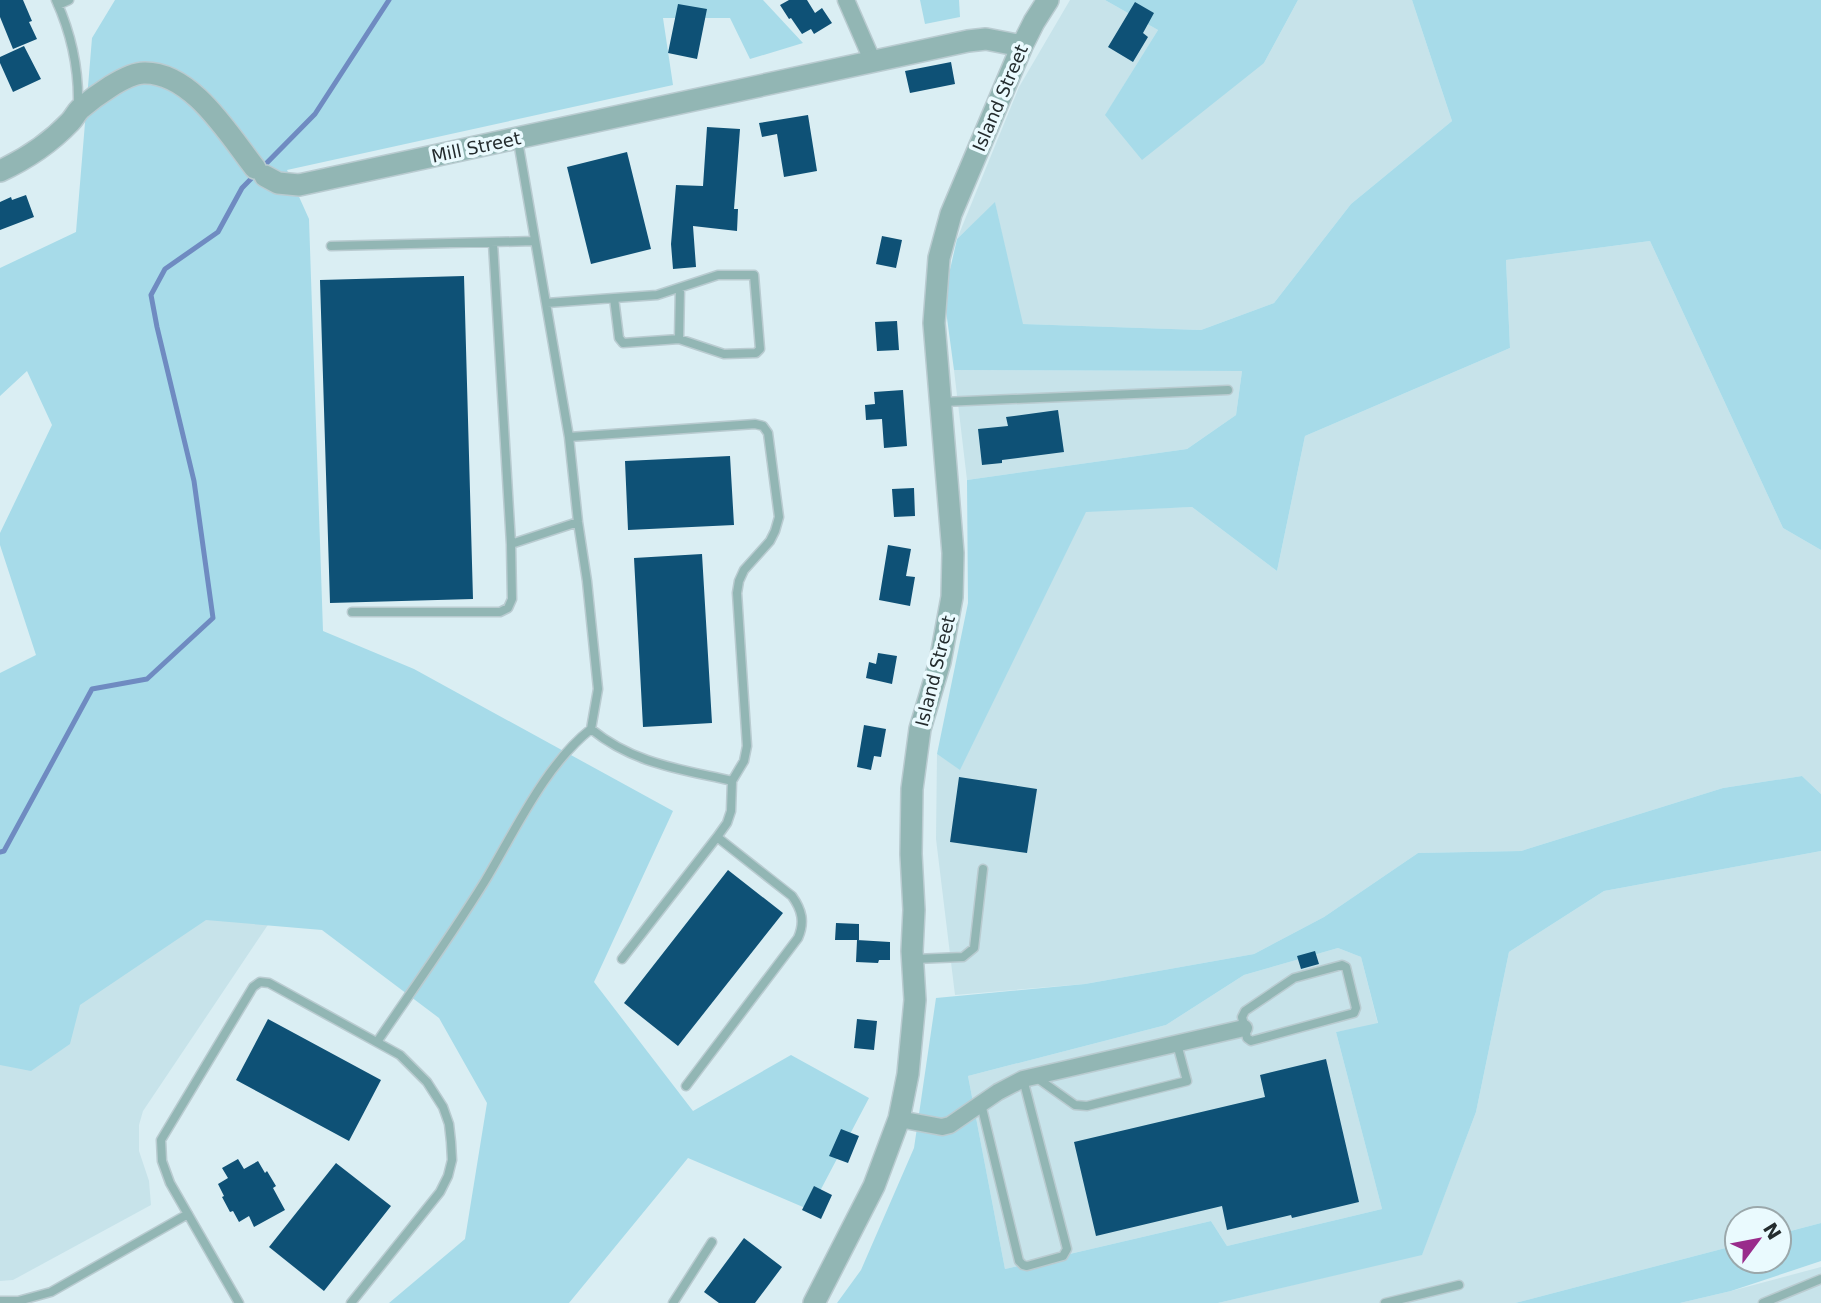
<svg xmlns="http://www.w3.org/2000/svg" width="1821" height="1303" viewBox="0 0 1821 1303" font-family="'DejaVu Sans',sans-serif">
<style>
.built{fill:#c7e3ea}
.green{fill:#a7dbe9;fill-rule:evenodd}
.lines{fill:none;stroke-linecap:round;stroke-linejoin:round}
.stream{stroke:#6f8bc1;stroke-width:5}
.building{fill:#0e5176}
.service-casing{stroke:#b9cbd0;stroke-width:11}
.minor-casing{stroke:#b9cbd0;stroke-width:19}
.tertiary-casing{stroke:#b9cbd0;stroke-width:24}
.service{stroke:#92b6b4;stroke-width:8}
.minor{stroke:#92b6b4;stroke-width:16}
.tertiary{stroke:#92b6b4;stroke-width:21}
.labels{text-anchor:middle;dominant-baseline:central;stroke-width:7;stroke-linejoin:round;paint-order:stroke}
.street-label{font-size:18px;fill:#242c2e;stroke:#eafafe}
</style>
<rect width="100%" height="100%" fill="#daeef3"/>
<path class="built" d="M1070,0H1105L1158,30L1106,114L1264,63L1298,0H1412L1452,121L1351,204L1274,303L1201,330L1022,324L995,203L957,239L1019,87Z
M1650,241L1783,528L1821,550V794L1802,776L1723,788L1521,851L1418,853L1324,917L1254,954L1085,984L955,995L936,839L937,754L960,769L1086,511L1192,507L1277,571L1305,436L1510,348L1506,260Z
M954,370L1242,371L1236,415L1187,449L967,480Z
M1821,851V1223L1779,1234V1219H1737V1245L1515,1303H1218L1422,1254L1476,1112L1509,952L1604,891Z
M296,883L143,1111L139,1125V1151L149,1181L151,1205L13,1280L0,1281V919Z
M1338,948L1361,957L1378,1024L1336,1032L1382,1209L1227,1246L1211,1221L1005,1269L968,1076L1166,1025L1244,975Z
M1821,1267V1303H1680L1731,1291Z"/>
<path class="green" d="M115,0H763L803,43L750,59L730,18H663L673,85L287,170L309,219L323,631L414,669L673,811L594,982L693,1111L791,1055L869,1098L810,1210L688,1158L569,1303H389L465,1239L487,1103L439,1018L322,930L206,920L80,1005L70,1044L31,1071L0,1065V673L36,655L0,545V533L52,425L27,371L0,396V268L76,232L92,38Z
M920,0H959L960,17L925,24Z
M1105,0H1298L1264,63L1142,160L1105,115L1158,30Z
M1412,0H1821V550L1783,528L1650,241L1506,260L1510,348L1305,436L1277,571L1192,507L1086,512L960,770L937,754L968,603L967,480L1187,449L1236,415L1242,371L954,370L944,296L957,239L995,202L1023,324L1201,330L1274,303L1351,204L1452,121Z
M1802,776L1821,794V851L1604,891L1509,952L1476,1112L1422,1255L1218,1303H837L861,1270L914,1148L936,998L1085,984L1254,954L1324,917L1418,853L1521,851L1723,788ZM1338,948L1361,957L1378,1023L1336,1032L1382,1209L1227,1246L1211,1221L1005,1269L968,1076L1166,1025L1244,975Z
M1821,1223V1261L1731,1291L1680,1303H1515L1737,1245V1261H1779V1234Z"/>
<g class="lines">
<path class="stream" d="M0,852L4,851L92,689L147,679L213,618L194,481L157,327L151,295L165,269L218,232L242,188L315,114L389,0"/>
</g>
<path class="building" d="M0,0H23L32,21L29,22L37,39L13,49L0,17Z
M789,0H807L815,13L822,8L832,23L814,34L811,29L802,34L791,18L789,19L780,5Z
M1135,2L1154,13L1143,33L1148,37L1133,62L1108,47Z
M678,4L707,9L697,59L668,53Z
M24,46L41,79L13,92L0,63V57Z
M951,62L955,84L910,93L905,71Z
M808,115L817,171L784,177L777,134L762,137L759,123Z
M707,127L740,129L734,209H738L737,231L693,226L696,267L673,269L671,244L676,185L703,186Z
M627,152L651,249L591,264L567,167Z
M26,195L34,217L0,230V202L11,197L12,200Z
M882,236L902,240L896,268L876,264Z
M464,276L473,599L330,603L320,280Z
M897,321L899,350L877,351L875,322Z
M903,390L907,446L884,448L882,419L866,420L865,405L875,404L874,392Z
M1058,410L1064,452L1002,460V463L982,465L978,429L1008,426L1006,417Z
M730,456L734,525L628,530L625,461Z
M914,488L915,516L894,517L892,489Z
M888,545L911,549L906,576L915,577L910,606L879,600Z
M702,554L712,723L643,727L634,558Z
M878,653L897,656L892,684L866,678L869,662L876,664Z
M864,725L886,729L881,757L874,756L871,770L857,767Z
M959,777L1037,789L1027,853L950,842Z
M728,870L783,913L678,1046L624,1003Z
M836,923L859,924V940H835Z
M857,940L890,942V960H879L878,963L856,962Z
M1315,951L1319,964L1301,969L1297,956Z
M268,1019L381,1080L349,1141L236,1080Z
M857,1019L877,1021L874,1050L854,1048Z
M1326,1059L1359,1202L1292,1218L1291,1215L1227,1230L1222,1206L1096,1236L1074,1142L1265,1097L1260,1075Z
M841,1129L859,1136L848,1163L829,1156Z
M238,1159L244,1169L258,1161L265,1173L267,1171L276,1186L273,1188L285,1210L254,1227L249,1216L239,1222L233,1211L230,1212L222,1197L224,1196L218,1184L228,1178L222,1168Z
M336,1163L391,1206L324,1291L269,1247Z
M814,1186L832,1195L821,1219L802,1210Z
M744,1238L782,1267L755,1303H719L704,1292Z"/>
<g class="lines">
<defs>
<path id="service" d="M56,0C71,33 79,70 78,106
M58,5L69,0
M518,141L569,437L578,522L587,581L598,689L591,729
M331,246L534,241
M547,303L614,298L619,338L623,343L679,339L724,354L756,353L760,349L754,275H718L657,295L614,298
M679,339L680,288
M943,402L1228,390
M569,437L755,424L763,426L768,433L779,517L775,531L770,541L744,570L739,581L737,593L747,746L744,761L732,781L731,811L727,823L717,837L792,896C802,910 805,922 798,938L686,1086
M511,544L578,522
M352,612H500L508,608L512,599L511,544L493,243
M622,959L717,837
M915,959L963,957L974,948L983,869
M1342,965L1346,967L1356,1008L1354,1013L1251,1041L1247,1038L1242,1017L1245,1011L1294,978Z
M377,1042C413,989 451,936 485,881C515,831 545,765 591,729C634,764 680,769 732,781
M1037,1078L1075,1105L1087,1106L1187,1081L1177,1044
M981,1104L1019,1261L1023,1265L1027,1266L1063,1256L1067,1249L1023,1079
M0,1301H18L51,1292L188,1214
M239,1303L170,1183L162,1161L161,1140L253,987L260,982L269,983L400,1055L427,1082L443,1107L449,1124L451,1142L452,1160L448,1176L440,1192L351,1303
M673,1303L712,1242
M1385,1303L1459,1285
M1763,1303L1821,1279"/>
<path id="minor" d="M846,0L873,62
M899,1119L942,1127L950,1125L998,1092L1023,1079L1244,1028"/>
<path id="tertiary" d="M0,171C26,159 50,143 70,122C74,118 76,113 80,109C94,97 126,73 144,73C192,72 229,135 255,168
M265,176L278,183L299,185L968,41L986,39L1022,46
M814,1303L874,1186L899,1119L908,1074L915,1000L912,951L914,910L911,854L912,789L920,729L940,662L952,597L953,553L934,323L939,258L951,214L1022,46L1034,22L1048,0"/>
</defs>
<use href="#service" class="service-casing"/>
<use href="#minor" class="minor-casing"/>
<use href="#tertiary" class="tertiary-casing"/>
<use href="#service" class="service"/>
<use href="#minor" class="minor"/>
<use href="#tertiary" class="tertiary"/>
</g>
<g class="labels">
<g class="street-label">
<text transform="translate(1000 98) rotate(-67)">Island Street</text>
<text transform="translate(476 147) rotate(-12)">Mill Street</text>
<text transform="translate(935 671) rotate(-76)">Island Street</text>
</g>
</g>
<g transform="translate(1758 1240) rotate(58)"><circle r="33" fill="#eafafe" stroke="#9ba8ab" stroke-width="2"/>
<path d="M0-5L12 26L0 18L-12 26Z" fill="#992b8b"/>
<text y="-10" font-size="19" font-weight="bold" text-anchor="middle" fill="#242c2e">N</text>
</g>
</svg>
